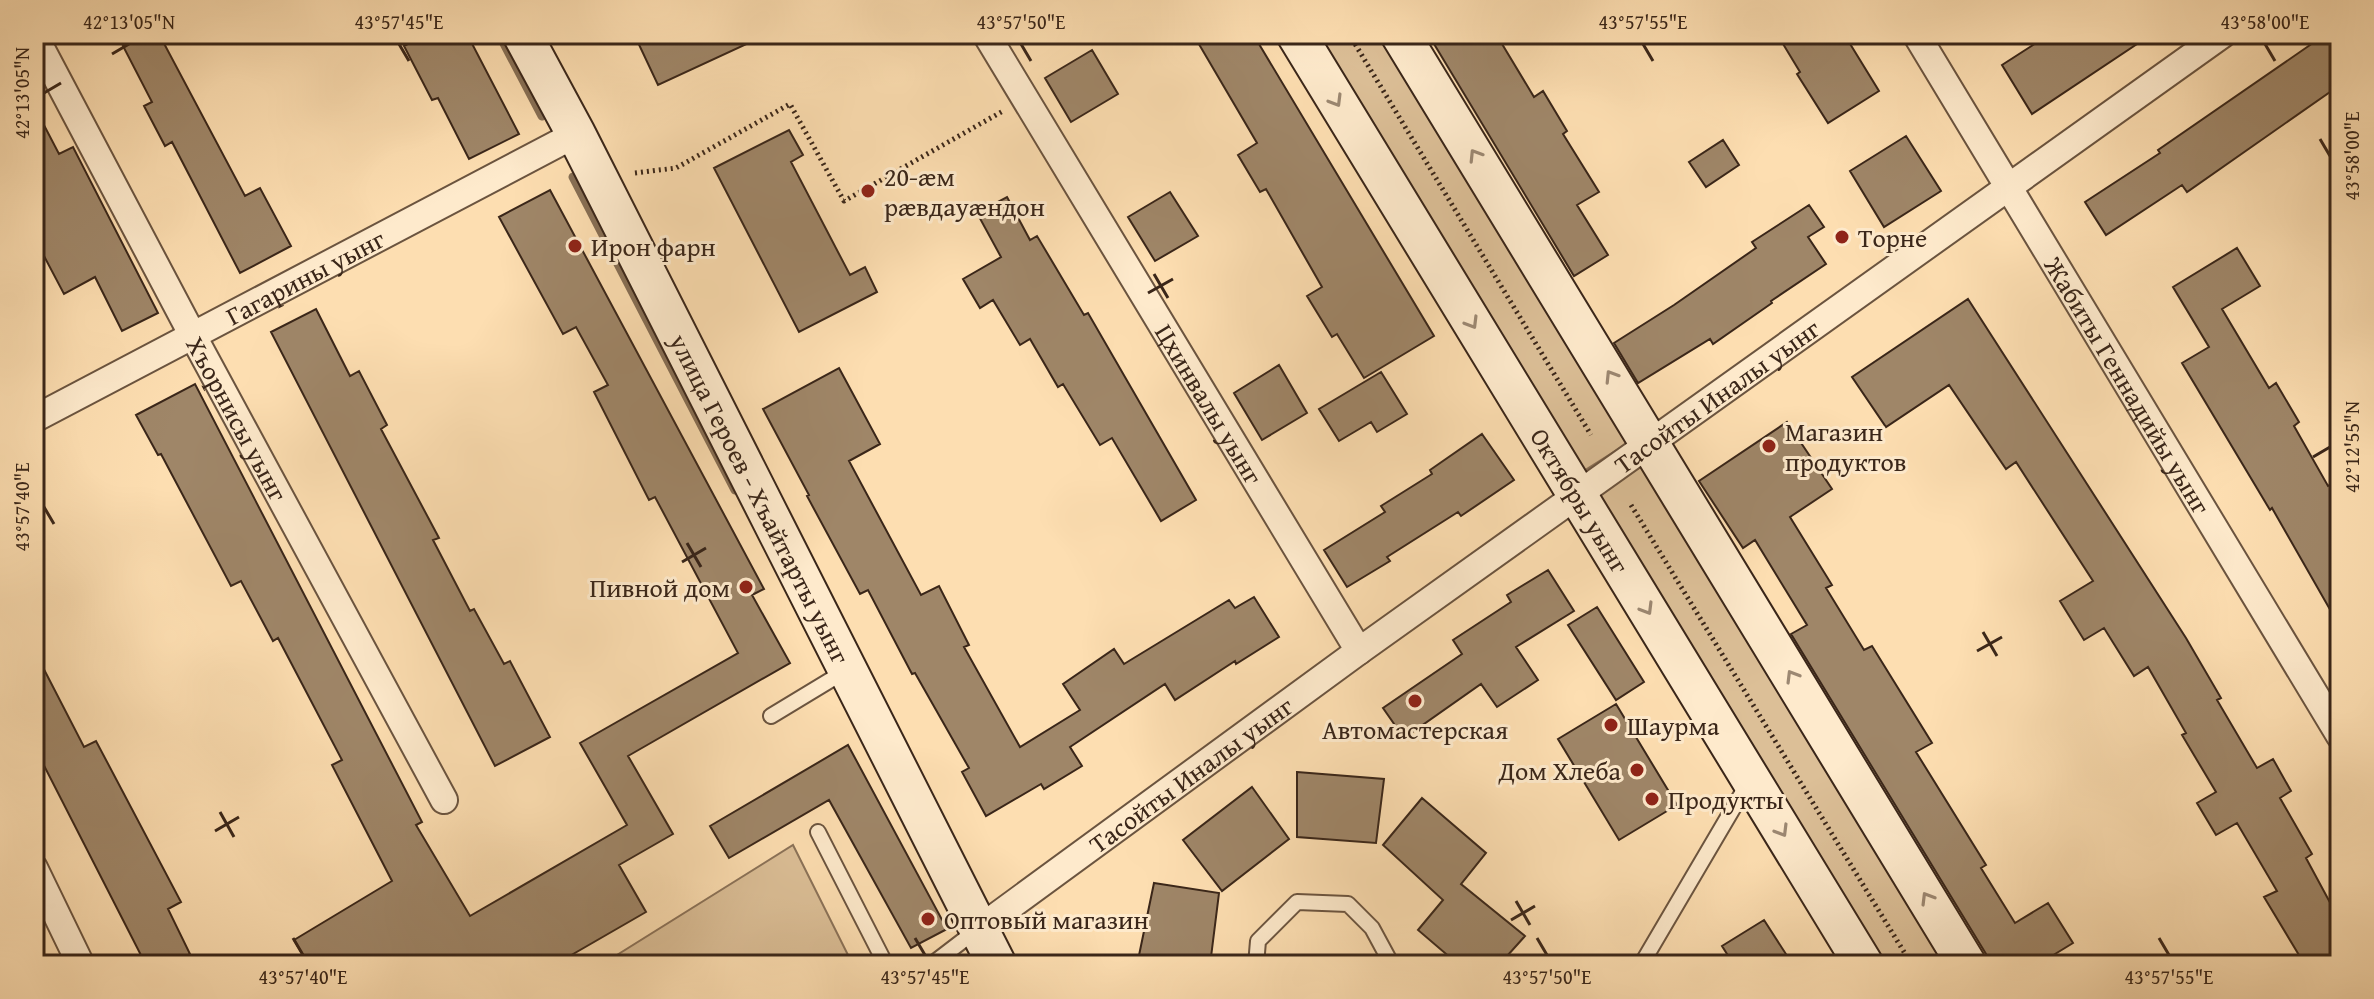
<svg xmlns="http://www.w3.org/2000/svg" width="2374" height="999" viewBox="0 0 2374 999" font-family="'Gentium Book Plus',serif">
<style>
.green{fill:#dcbf97;stroke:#8b7258;stroke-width:2}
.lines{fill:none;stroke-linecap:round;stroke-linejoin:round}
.stream{stroke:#876f55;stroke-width:9}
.building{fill:#9f8668;stroke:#3a2619;stroke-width:2}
.lane-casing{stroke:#6b543f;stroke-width:18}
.street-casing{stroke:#6b543f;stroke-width:30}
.secondary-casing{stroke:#3a2619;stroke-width:42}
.path{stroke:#3a2619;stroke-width:5;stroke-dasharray:2 4;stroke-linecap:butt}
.lane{stroke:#feeacc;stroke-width:14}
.street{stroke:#feeacc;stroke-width:26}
.secondary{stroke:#feeacc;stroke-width:38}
.oneway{stroke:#9c8872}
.ticks{fill:none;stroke:#3a2619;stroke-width:3}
.poi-dot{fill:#8f2418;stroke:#feeacc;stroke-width:3}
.labels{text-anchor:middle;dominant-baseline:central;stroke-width:6;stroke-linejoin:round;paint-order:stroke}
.poi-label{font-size:26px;fill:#3a2619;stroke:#feeacc;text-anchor:start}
.street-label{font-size:26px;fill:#3a2619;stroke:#feeacc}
.neatline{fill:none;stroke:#3a2619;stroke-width:3}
.ticks-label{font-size:20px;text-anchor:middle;fill:#3a2619}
</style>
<rect width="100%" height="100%" fill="#fddeb1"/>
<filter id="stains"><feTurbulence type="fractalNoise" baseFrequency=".0025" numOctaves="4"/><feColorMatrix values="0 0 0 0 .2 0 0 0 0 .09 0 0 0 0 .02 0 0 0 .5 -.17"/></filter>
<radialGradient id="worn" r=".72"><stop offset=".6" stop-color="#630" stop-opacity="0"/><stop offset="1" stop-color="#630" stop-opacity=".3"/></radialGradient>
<path class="green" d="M1310,34H1388L1631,441L1582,472Z
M1643,465L1953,965H1876L1597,496Z
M793,845L853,965H601Z"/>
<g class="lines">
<path class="stream" d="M499,34L542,116
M573,177L735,490"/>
</g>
<path class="building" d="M146,34H159L245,196L260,188L291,246L240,273L172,142L165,146L144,106L152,102L123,46Z
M426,34H467L519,134L469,159L438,98L432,100L404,46Z
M634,34H768L658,85Z
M1193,34H1253L1434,336L1364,378L1337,334L1332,337L1307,296L1322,287L1266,189L1260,192L1238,155L1257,143Z
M1428,34H1496L1534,97L1543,91L1567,131L1563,134L1599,192L1577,205L1608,255L1574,276Z
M1777,34H1844L1879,91L1828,123L1797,74L1800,72Z
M2050,34H2152L2032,114L2002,65Z
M2326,34H2340V85L2187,192L2182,185L2106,235L2085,202L2160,153L2158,150Z
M1092,50L1118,94L1071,122L1045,78Z
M34,106L59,154L73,147L158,313L122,331L95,277L64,294L34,237Z
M789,130L803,155L791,162L850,275L865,267L877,292L799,332L714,168Z
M1906,136L1941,191L1884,227L1850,171Z
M1723,140L1739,165L1706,187L1689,162Z
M550,190L764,589L752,595L790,663L628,756L673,834L619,865L646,912L554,965H309L294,940L392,881L332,765L342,760L278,638L273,641L241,581L231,586L161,454L158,455L136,415L195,384L422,822L416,825L470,916L627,825L580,743L738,653L655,497L649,500L594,392L608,385L576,327L563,334L499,217Z
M1170,192L1198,236L1155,261L1128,217Z
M1007,197L1030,240L1037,236L1084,315L1088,313L1196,500L1161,521L1112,438L1100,445L1063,384L1058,387L1030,339L1020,345L993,300L980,308L963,279L1001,257L977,213Z
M1809,205L1824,227L1808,237L1826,264L1771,301L1772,303L1713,344L1710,339L1638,383L1614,343L1674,305L1756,248L1752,242Z
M2237,248L2260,286L2222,309L2269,388L2276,383L2299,422L2294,426L2328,486L2340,479V627L2272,508L2270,510L2182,363L2209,347L2173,287Z
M1968,299L2186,638L2221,698L2217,700L2257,768L2273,759L2291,791L2280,798L2312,854L2306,858L2340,921V965H2305L2264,897L2277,891L2237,823L2216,835L2197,803L2216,792L2182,735L2186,733L2148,667L2134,676L2104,628L2084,640L2060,601L2093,581L2016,462L2006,469L1949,385L1886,427L1852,377Z
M316,309L350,376L359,371L387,425L381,429L439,538L433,540L470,611L474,609L504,664L510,661L550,737L495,766L271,332Z
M1279,365L1307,413L1262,440L1234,393Z
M839,368L880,444L849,461L921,595L939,586L969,645L964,647L1020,747L1080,710L1063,684L1114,649L1124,664L1229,600L1235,608L1254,597L1279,637L1236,664L1235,661L1175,700L1165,684L1070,747L1082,766L1044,789L1041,784L986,816L962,772L969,768L915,673L912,674L868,590L860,594L807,496L809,495L763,409Z
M1381,372L1407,414L1377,432L1371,422L1339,441L1319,409Z
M1787,422L1832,489L1790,517L1832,585L1826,588L1864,650L1872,646L1932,743L1916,752L1986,865L1981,868L2015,923L2048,903L2073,943L2037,965H1989L1986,954L1791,634L1807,625L1755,540L1743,548L1699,481Z
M1482,434L1514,480L1461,516L1458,512L1387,557L1390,561L1347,587L1324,550L1385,512L1381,506L1432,474L1430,470Z
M1548,570L1574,611L1516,647L1538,680L1497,707L1481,684L1404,738L1383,708L1462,654L1453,640L1511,602L1507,595Z
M1597,607L1644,682L1616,700L1568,625Z
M34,650L84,747L96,741L181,902L168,909L190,954L168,965H146L34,746Z
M1616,704L1677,805L1619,840L1558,739Z
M848,745L947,929L911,948L829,800L729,858L710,826Z
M1297,772L1384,779L1376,843L1297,837Z
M1252,787L1289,839L1222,891L1183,840Z
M1422,798L1486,853L1461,884L1525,936L1499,965H1459L1418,930L1443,900L1383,845Z
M1154,883L1219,893L1210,965H1137Z
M1764,920L1793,965H1734L1722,946Z"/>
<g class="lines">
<defs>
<path id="lane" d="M771,716L847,670
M818,832L886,965
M931,965L978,929
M1256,965L1258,941L1297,902L1348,904L1372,928L1392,965
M1641,965L1748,783"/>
<g id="street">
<path id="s1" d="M986,34L1359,651"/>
<path id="s2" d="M1916,34L2340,736"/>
<path id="s3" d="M34,35L193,336L444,800"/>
<path id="s4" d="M34,419L576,134"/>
<path d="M34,868L81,965"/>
<path id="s5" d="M979,929L1359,651L2223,34"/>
</g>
<g id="secondary">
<path id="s6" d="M522,34L576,134L997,965"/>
<path id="s7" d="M1296,34L1864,965"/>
<path d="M1400,34L1967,965"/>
</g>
</defs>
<use href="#lane" class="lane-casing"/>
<use href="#street" class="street-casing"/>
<use href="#secondary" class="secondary-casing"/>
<path class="path" d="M1349,34L1591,435
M635,173L676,168L790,104L844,201L1003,111
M1631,505L1912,965"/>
<use href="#lane" class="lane"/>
<use href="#street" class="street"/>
<use href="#secondary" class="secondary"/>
</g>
<defs><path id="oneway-chevron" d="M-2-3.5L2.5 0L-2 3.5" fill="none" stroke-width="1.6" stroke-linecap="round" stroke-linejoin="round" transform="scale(2)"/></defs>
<g class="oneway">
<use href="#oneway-chevron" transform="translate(1336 101) rotate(59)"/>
<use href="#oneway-chevron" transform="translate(1475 155) rotate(-122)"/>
<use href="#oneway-chevron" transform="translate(1472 323) rotate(59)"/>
<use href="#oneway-chevron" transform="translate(1611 376) rotate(-122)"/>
<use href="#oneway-chevron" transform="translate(1647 609) rotate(59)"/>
<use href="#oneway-chevron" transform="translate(1792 676) rotate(-121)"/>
<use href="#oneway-chevron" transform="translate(1782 831) rotate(59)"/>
<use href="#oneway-chevron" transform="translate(1927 898) rotate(-121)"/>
</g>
<path class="ticks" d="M399,44L409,61M1021,44L1031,61M1643,44L1653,61M2265,44L2275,61M112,54L129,44M44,93L61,83M2320,139L2330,156M1154,274L1168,298M1148,293L1173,279M2313,457L2330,447M44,507L54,524M687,543L701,567M682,562L706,548M1983,632L1997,656M1977,651L2002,637M220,812L234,837M215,831L239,817M1516,901L1530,925M1511,920L1535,906M293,938L303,955M915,938L925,955M1537,938L1547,955M2159,938L2169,955"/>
<g class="poi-dot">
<circle cx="868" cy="191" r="8"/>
<circle cx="1842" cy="237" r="8"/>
<circle cx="575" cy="246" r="8"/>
<circle cx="1769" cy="446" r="8"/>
<circle cx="746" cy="587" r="8"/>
<circle cx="1415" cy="701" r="8"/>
<circle cx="1611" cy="725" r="8"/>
<circle cx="1637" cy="770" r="8"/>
<circle cx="1652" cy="799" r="8"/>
<circle cx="928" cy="919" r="8"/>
</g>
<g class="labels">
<g class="poi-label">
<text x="884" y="176">20-æм<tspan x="884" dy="30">рӕвдауӕндон</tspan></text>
<text x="1858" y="237">Торне</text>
<text x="591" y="246">Ирон фарн</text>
<text x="1785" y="431">Магазин<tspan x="1785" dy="30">продуктов</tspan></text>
<text x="730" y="587" text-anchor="end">Пивной дом</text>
<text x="1627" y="725">Шаурма</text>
<text x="1415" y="729" text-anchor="middle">Автомастерская</text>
<text x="1621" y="770" text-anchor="end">Дом Хлеба</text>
<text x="1668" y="799">Продукты</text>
<text x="944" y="919">Оптовый магазин</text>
</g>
<g class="street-label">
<text stroke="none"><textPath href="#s4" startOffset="306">Гагарины уынг</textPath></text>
<text stroke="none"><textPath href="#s2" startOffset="410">Жабиты Геннадийы уынг</textPath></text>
<text stroke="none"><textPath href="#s5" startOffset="910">Тасойты Иналы уынг</textPath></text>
<text stroke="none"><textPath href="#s1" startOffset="432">Цхинвалы уынг</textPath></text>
<text stroke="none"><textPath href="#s3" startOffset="434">Хъорнисы уынг</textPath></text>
<text stroke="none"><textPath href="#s6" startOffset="522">улица Героев - Хъайтарты уынг</textPath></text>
<text stroke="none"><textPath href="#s7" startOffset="546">Октябры уынг</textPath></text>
<text stroke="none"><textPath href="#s5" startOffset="262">Тасойты Иналы уынг</textPath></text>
</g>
</g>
<rect width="2374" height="999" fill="none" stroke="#fddeb1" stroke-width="88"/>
<rect x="44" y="44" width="2286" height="911" class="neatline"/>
<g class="ticks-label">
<text x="129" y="29">42°13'05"N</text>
<text x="399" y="29">43°57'45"E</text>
<text x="1021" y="29">43°57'50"E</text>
<text x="1643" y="29">43°57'55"E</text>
<text x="2265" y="29">43°58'00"E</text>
<text transform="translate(22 93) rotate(-90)" y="7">42°13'05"N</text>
<text transform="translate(2352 156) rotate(-90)" y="7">43°58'00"E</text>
<text transform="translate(2352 447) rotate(-90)" y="7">42°12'55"N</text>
<text transform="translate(22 507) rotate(-90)" y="7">43°57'40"E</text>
<text x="303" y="984">43°57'40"E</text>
<text x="925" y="984">43°57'45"E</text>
<text x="1547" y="984">43°57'50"E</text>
<text x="2169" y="984">43°57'55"E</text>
</g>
<rect width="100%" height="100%" filter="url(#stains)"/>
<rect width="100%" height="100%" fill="url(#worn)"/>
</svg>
